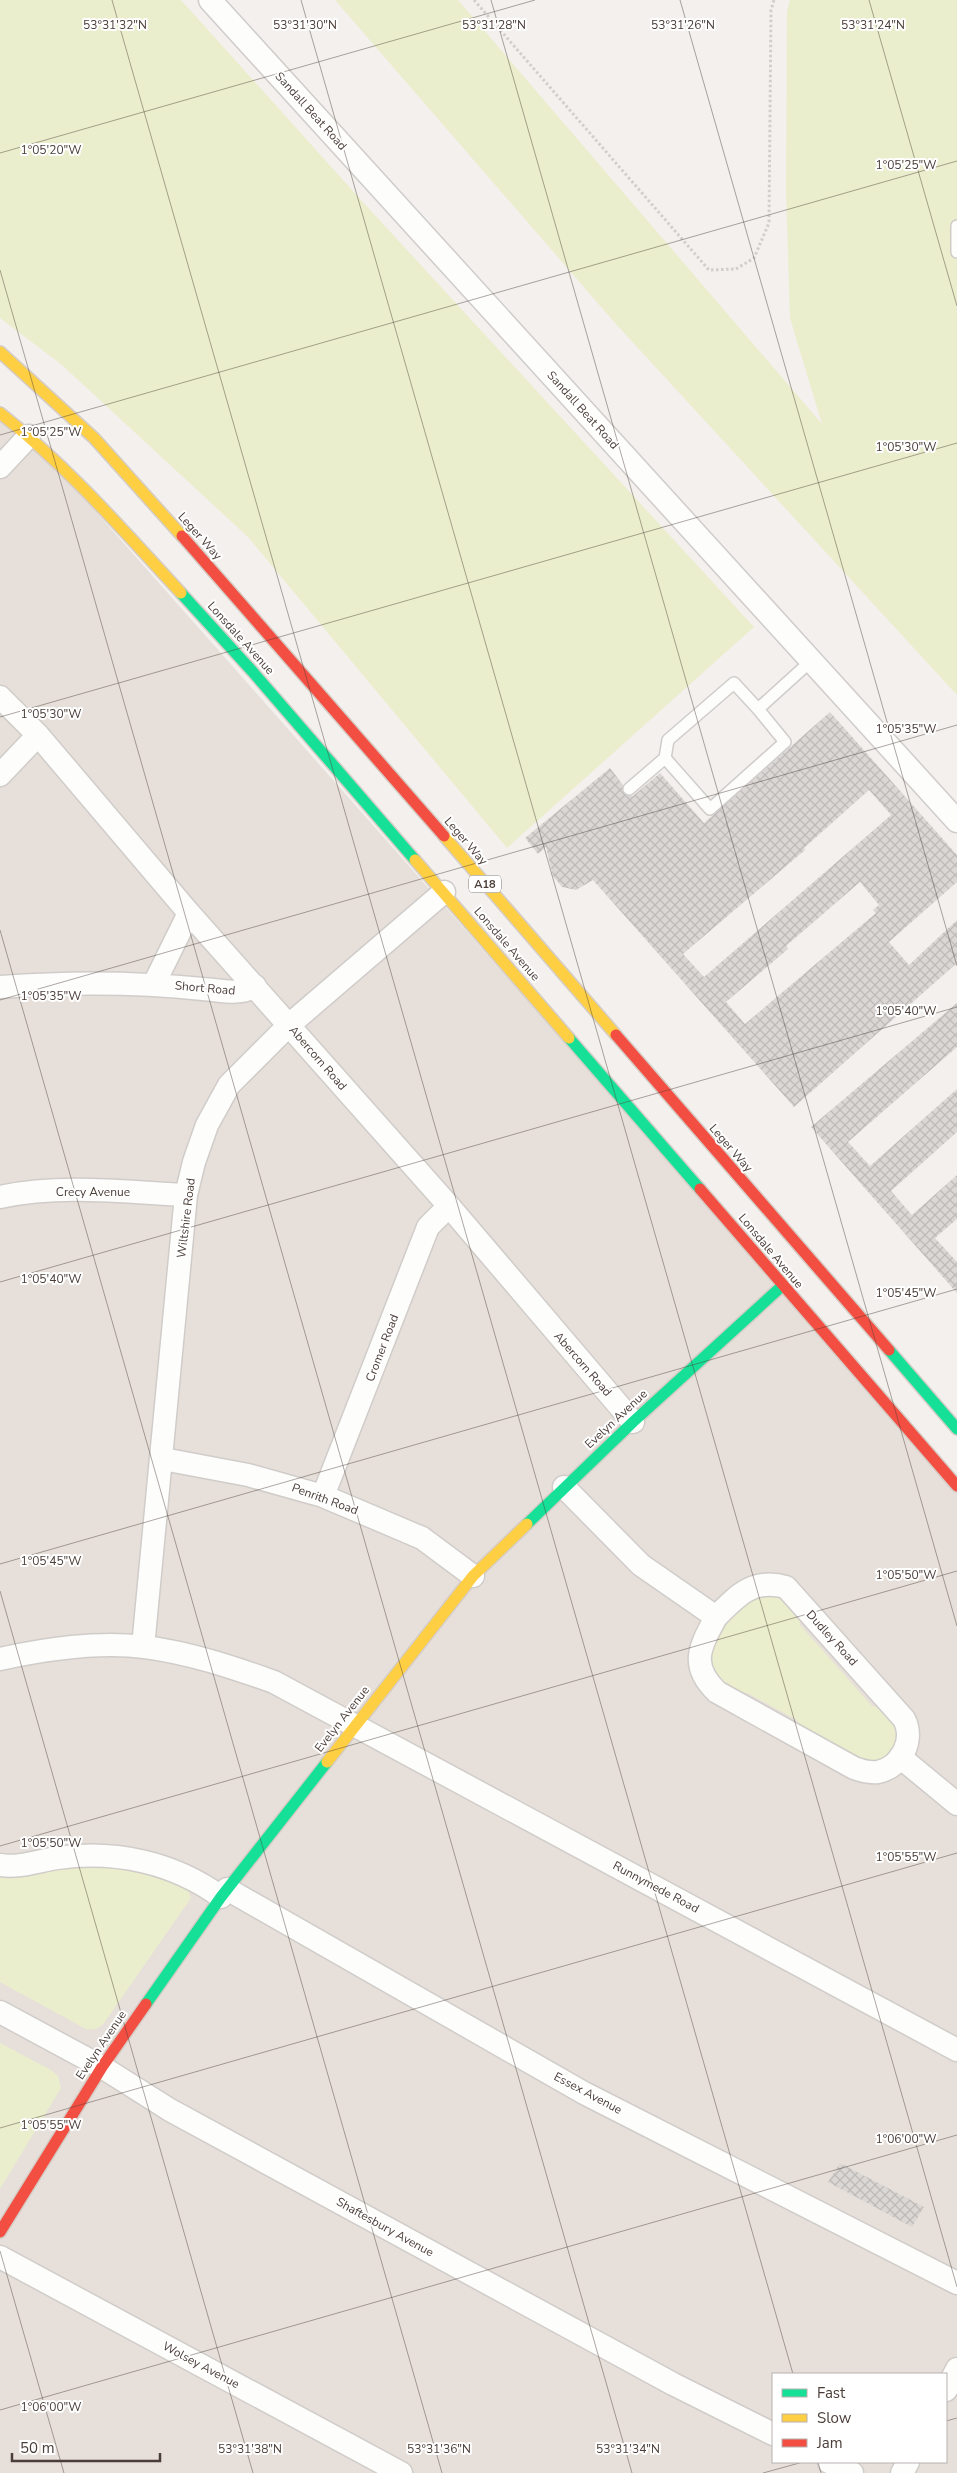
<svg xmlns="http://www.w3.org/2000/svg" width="957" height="2473" viewBox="0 0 957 2473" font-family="'Nunito Sans',sans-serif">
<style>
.residential{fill:#e7e0da;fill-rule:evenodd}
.grass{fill:#eaeecc}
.building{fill:url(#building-cross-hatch);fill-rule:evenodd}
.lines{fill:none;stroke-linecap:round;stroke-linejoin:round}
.lane-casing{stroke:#d0ccc9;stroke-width:14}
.street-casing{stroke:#d0ccc9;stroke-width:25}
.fast-casing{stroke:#d4ccc5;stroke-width:14}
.slow-casing{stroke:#d4ccc5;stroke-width:14}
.jam-casing{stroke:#d4ccc5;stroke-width:14}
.path{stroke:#d3cecb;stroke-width:3;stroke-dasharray:2.5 2.5;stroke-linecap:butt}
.lane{stroke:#fdfdfc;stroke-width:11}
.street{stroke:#fdfdfc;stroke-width:22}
.fast{stroke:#16e098;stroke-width:11}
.slow{stroke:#ffcf43;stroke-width:11}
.jam{stroke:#f24e42;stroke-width:11}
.ticks{fill:none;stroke:#4b3e38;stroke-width:1;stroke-opacity:0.45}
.labels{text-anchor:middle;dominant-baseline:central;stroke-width:4;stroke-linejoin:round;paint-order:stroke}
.shield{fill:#fff;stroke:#817874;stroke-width:1}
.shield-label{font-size:11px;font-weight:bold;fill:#4b3e38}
.street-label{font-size:12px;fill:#4b3e38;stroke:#fff}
.ticks-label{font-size:12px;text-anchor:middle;fill:#4b3e38;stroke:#fff;stroke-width:4;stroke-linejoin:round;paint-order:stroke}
</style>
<defs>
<pattern id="building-cross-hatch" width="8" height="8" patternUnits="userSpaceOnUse" patternTransform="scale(1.25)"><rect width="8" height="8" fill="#dbd7d4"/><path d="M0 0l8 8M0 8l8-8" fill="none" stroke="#bdbab7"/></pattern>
</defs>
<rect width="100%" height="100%" fill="#f3f0ed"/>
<path class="residential" d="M0,413L29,436L957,1486V2473H0ZM773,2374H946V2462H773Z"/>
<path class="grass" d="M0,0H181L361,200L754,627L507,848L248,537L62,365L0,318Z
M335,0H458L822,424L790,318L786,190L787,11L790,0H957V695L615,323Z
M776,1594L800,1613V1625L872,1706L886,1709C903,1733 903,1739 884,1761L861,1764L802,1730L797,1720L747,1693L733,1692L718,1683L709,1661L715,1639L740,1608L755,1595Z
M98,1863L123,1865L186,1885L191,1898L104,2023C99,2029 93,2030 86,2029L0,1982V1875Z
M0,2043L51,2070L58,2076L61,2088L0,2189Z"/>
<path class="building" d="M830,712L957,855V882L889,942L909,965L957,920V963L794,1107L593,880L576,890L562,887L553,876L546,847L538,854L525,838L610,768L623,785L622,791L627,796H633L660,773L704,823ZM869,790L891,815L704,977L683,954L805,850L804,848ZM860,882L879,905L873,910L876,913L745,1024L726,1002L788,949L786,946Z
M957,1003V1047L848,1142L870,1166L957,1089V1132L891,1191L912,1215L957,1175V1219L935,1238L957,1262V1293L811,1127Z
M840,2163L924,2207L912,2227L828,2182Z"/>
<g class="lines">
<defs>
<path id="lane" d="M957,226V252
M665,758L710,809L785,742L758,709
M629,789L665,758L668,740L734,683L758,709L811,661"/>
<path id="street" d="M210,0L957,821
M0,467L29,436
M0,697L38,735L189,913L449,1206L633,1422
M0,775L38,735
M154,984L189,913
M0,987C67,982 136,982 203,989C220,990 240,996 255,986
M0,1197C60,1184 125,1192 186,1195
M163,1459L248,1475L323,1496L422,1538L473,1576
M564,1487L641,1565L716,1617C738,1595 753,1578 786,1587L904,1719C915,1739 902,1767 878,1772C869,1773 862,1771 854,1768L717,1692C689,1665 700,1647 716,1617
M323,1496L428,1227L449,1206
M143,1647L186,1195L194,1162L207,1125L229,1085L289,1025L444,892
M0,1659C46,1649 97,1641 145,1647C190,1653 232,1667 274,1682L957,2050
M900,1757L957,1804
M0,1865C20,1868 37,1861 57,1858C115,1850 173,1862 221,1897
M227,1889L584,2093L957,2283
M0,2012L102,2067L170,2110L673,2384L773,2434
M0,2257L401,2473
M946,2390L957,2369
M829,2462L852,2473
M902,2473L908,2462"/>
<path id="fast" d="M181,593L252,671L415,860
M569,1038L700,1189
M889,1350L957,1429
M527,1524L633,1422L782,1286
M146,2004L221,1897L327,1762"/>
<path id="slow" d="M0,352L94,438L182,536
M0,413C67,466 123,530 181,593
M444,836L616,1035
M415,860L569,1038
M327,1762L473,1576L527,1524"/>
<path id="jam" d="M182,536L444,836
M616,1035L889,1350
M700,1189L957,1486
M0,2232L102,2067L146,2004"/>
</defs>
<use href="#lane" class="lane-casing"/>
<use href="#street" class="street-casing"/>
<use href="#fast" class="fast-casing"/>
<use href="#slow" class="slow-casing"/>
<use href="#jam" class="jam-casing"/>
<path class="path" d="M474,0L709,270L736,269L754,258L769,223L771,10L774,0"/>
<use href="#lane" class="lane"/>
<use href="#street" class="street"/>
<use href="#fast" class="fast"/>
<use href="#slow" class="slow"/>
<use href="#jam" class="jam"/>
</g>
<path class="ticks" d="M112,0L793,2374M301,0L957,2287M491,0L957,1626M680,0L957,966M869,0L957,306M0,153L535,0M0,270L632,2473M0,435L957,161M0,717L957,443M0,930L442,2473M0,1000L957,725M0,1282L957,1007M0,1564L957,1289M0,1591L253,2473M0,1846L957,1571M0,2128L957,1853M0,2251L64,2473M0,2410L957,2135M946,2421L957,2418M818,2462L821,2473M763,2473L803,2462"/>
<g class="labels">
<rect class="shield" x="469" y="875.5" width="32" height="17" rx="4"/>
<g class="shield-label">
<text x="485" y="884">A18</text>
</g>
<g class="street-label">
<text transform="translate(311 111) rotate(48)">Sandall Beat Road</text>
<text transform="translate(583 410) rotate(48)">Sandall Beat Road</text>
<text transform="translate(200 536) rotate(48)">Leger Way</text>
<text transform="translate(241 638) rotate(48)">Lonsdale Avenue</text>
<text transform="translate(466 841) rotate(49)">Leger Way</text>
<text transform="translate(507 944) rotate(49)">Lonsdale Avenue</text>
<text transform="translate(205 988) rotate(5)">Short Road</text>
<text transform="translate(318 1058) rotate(49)">Abercorn Road</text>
<text transform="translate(731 1148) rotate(49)">Leger Way</text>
<text x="93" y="1192">Crecy Avenue</text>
<text transform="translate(186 1218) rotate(-83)">Wiltshire Road</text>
<text transform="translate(771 1251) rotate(50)">Lonsdale Avenue</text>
<text transform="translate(382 1348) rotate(-69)">Cromer Road</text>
<text transform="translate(583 1364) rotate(49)">Abercorn Road</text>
<text transform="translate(616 1419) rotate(-43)">Evelyn Avenue</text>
<text transform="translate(325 1499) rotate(20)">Penrith Road</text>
<text transform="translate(832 1638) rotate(48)">Dudley Road</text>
<text transform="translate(342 1719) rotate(-52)">Evelyn Avenue</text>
<text transform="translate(656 1887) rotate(28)">Runnymede Road</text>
<text transform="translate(101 2045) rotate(-56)">Evelyn Avenue</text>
<text transform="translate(588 2093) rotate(28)">Essex Avenue</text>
<text transform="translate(385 2227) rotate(29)">Shaftesbury Avenue</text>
<text transform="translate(201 2365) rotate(28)">Wolsey Avenue</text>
</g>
</g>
<g class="ticks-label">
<text x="115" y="29">53°31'32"N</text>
<text x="305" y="29">53°31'30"N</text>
<text x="494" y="29">53°31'28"N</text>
<text x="683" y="29">53°31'26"N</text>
<text x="873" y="29">53°31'24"N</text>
<text x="51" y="154">1°05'20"W</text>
<text x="906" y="169">1°05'25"W</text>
<text x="51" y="436">1°05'25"W</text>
<text x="906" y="451">1°05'30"W</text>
<text x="51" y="718">1°05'30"W</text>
<text x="906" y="733">1°05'35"W</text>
<text x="51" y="1000">1°05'35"W</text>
<text x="906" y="1015">1°05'40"W</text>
<text x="51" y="1283">1°05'40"W</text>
<text x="906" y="1297">1°05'45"W</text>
<text x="51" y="1565">1°05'45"W</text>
<text x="906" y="1579">1°05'50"W</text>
<text x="51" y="1847">1°05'50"W</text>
<text x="906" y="1861">1°05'55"W</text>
<text x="51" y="2129">1°05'55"W</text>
<text x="906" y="2143">1°06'00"W</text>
<text x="51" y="2411">1°06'00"W</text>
<text x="250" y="2453">53°31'38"N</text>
<text x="439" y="2453">53°31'36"N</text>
<text x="628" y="2453">53°31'34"N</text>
</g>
<rect x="772" y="2373" width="175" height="90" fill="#ffffff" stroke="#b7b2af"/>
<rect x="782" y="2389" width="25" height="8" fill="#16e098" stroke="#b7b2af"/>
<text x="817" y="2398" font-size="15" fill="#4b3e38">Fast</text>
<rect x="782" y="2414" width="25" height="8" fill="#ffcf43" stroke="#b7b2af"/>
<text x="817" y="2423" font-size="15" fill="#4b3e38">Slow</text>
<rect x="782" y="2439" width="25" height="8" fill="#f24e42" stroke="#b7b2af"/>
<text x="817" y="2448" font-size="15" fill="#4b3e38">Jam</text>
<path d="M12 2453v8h148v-8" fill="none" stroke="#4b3e38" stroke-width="2.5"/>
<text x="20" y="2453" font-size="15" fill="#4b3e38" stroke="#ffffff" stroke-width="4" paint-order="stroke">50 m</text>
</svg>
